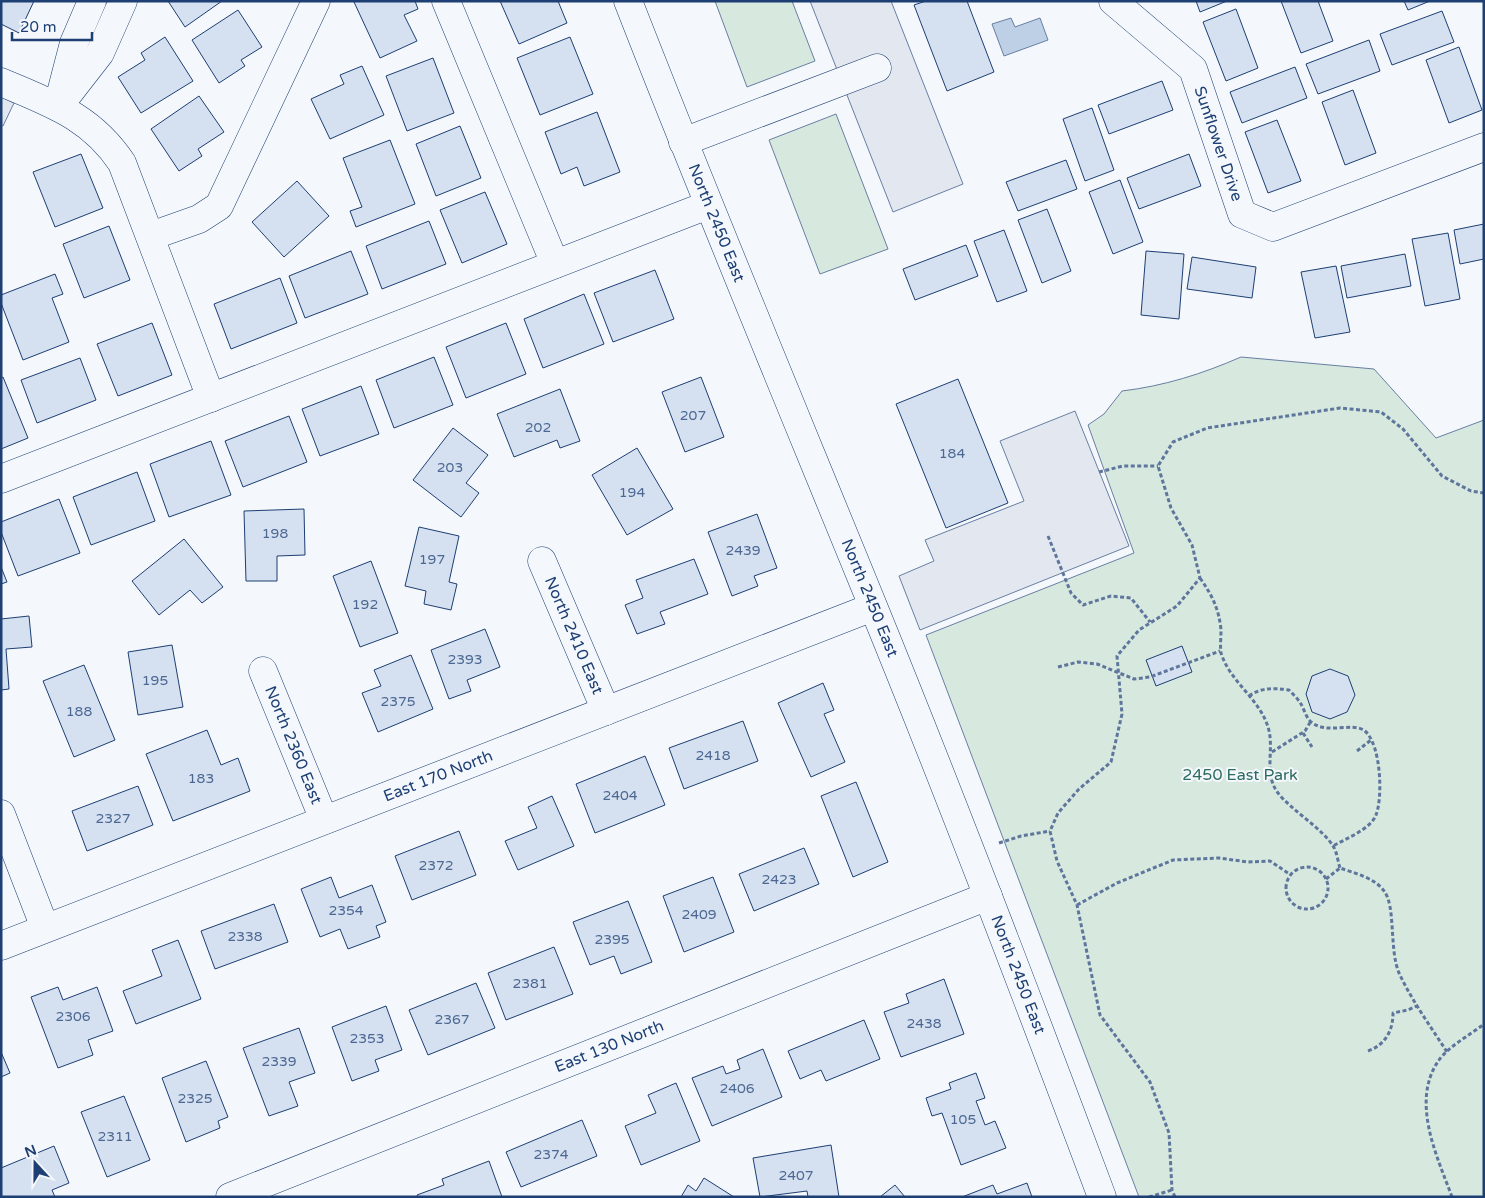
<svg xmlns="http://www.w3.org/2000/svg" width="1485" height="1198" viewBox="0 0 1485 1198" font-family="'Varela Round',sans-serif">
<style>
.green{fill:#d7e8df;stroke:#687fa3}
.parking{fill:#e3e8f0;stroke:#687fa3}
.water{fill:#bed0e5;stroke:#687fa3}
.building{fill:#d5e0f0;stroke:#1d3f73}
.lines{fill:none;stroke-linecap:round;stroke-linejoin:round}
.minor-casing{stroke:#1d3f73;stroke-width:29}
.path{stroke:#5e769c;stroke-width:3;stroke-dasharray:4 2.5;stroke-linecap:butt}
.minor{stroke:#f4f7fb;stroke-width:28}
.labels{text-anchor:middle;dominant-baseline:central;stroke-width:4;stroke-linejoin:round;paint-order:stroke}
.number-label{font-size:14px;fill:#4b6792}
.street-label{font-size:16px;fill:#1d3f73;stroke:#f4f7fb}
.park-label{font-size:16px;fill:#2c6c60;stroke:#f4f7fb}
</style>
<rect width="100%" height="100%" fill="#f4f7fb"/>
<path class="green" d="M715,1H792L815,61L747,87Z
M836,114L888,249L820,274L769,140Z
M1241,357L1374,369L1436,438L1484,420V1197H1139L926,635L1134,553L1088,425L1104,414L1122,391C1164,386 1202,374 1241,357Z"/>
<path class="parking" d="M810,1H891L963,184L893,212Z
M1,97L14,103L3,126L1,125Z
M1075,411L1129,546L920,630L899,576L934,561L925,540L1024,501L1000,441Z"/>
<path class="water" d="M1011,18L1015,27L1040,18L1048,40L1004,56L992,24Z"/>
<path class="building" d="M1,1H34L19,33L1,24Z
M168,1H222L185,27Z
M357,1H415L418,9L404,15L417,41L380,58L354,2Z
M500,1H558L567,23L519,44Z
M926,1H967L994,72L947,91L914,5Z
M1196,1H1227L1200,12Z
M1281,1H1318L1333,41L1301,53Z
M1404,1H1430L1408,10Z
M1236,9L1258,68L1226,81L1203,22Z
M238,10L262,47L241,60L245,66L219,83L192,40Z
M1442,11L1454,42L1392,65L1380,34Z
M165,37L193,81L141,113L118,77L145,60L141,53Z
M570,37L593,94L540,115L517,58Z
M1369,40L1380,71L1318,94L1306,64Z
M1459,47L1482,110L1449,123L1426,60Z
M433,58L454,113L407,131L386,76Z
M362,66L384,115L330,139L311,99L344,84L340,75Z
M1295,67L1307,98L1242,123L1230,92Z
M1162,81L1173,110L1109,134L1098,105Z
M1353,90L1376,153L1345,165L1322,102Z
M199,96L224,132L198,149L202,156L179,171L151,129Z
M1092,108L1114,170L1085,181L1063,119Z
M597,112L620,172L584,186L577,167L561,174L545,132Z
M1277,120L1301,181L1268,193L1245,132Z
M460,126L481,178L436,196L416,144Z
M390,140L415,204L356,227L350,211L362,207L343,158Z
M81,154L103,208L55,227L33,172Z
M1189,154L1201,186L1139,209L1127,178Z
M1066,160L1077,189L1018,211L1006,182Z
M1120,180L1143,242L1113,254L1089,192Z
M297,181L329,216L284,257L252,222Z
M485,192L507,244L462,263L440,210Z
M1047,209L1071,271L1042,283L1018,220Z
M429,221L446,264L382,289L366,246Z
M1484,224V259L1460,264L1454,230Z
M109,226L130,280L84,298L63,244Z
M1004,230L1027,291L997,302L974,241Z
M1448,233L1460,299L1425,306L1412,239Z
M966,245L978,276L915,300L903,269Z
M351,251L368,294L305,318L289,276Z
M1146,251L1184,254L1179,319L1141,315Z
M1405,254L1411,286L1347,298L1341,266Z
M1192,257L1256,267L1252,298L1187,289Z
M1336,266L1350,332L1315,338L1301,272Z
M655,270L674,319L613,342L594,293Z
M55,274L63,294L52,298L69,342L23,360L1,303V295Z
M280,278L297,323L231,349L214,304Z
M584,294L604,344L543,368L524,319Z
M152,323L172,375L118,396L97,344Z
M506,323L526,374L466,398L446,347Z
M434,357L453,405L394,428L376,380Z
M80,358L96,400L37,423L21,380Z
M3,377L28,438L1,449V378Z
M701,377L724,437L685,452L662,392Z
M958,379L1008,503L946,528L896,404Z
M361,386L379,434L320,456L302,409Z
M560,389L580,441L560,448L557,440L514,457L497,414Z
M289,416L307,462L243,487L225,441Z
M453,428L488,455L466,483L479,493L461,517L413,480Z
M211,441L231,495L169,517L150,464Z
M637,448L673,509L627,535L592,475Z
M137,472L155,521L91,545L73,497Z
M59,499L80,553L18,576L1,532V522Z
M304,509L305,555L277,556V581H246L244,511Z
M757,514L777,568L754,576L758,586L732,596L708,532Z
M419,527L459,536L449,582L457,584L451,610L424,604L426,591L405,586Z
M184,539L223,587L202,603L190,590L159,615L132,581Z
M694,559L708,594L660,612L665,624L637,634L625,605L643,598L636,580Z
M371,561L398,633L360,647L333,576Z
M1,567L7,582L1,584Z
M29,616L32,647L6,649L9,689L1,690V619Z
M485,629L500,667L467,680L471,691L449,699L431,650Z
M172,645L183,707L138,715L128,652Z
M1182,646L1192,672L1156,686L1146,660Z
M411,655L433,709L378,732L362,693L381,686L374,670Z
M84,665L115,740L74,757L43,681Z
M1330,669L1348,676L1355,695L1347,712L1330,719L1312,712L1306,694L1312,676Z
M823,683L834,710L824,714L845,762L811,777L778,703Z
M743,721L758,761L684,789L669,748Z
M207,730L221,765L238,758L250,791L173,821L146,754Z
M645,756L665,805L595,833L576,784Z
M856,782L888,862L853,877L821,796Z
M138,786L153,825L87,851L72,811Z
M552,796L574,846L518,870L505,841L537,828L528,807Z
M459,831L476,875L412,900L395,856Z
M804,848L819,884L754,911L739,874Z
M331,877L339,898L372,885L386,922L376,926L380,937L348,949L340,929L320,937L301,889Z
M713,877L734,932L684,952L663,896Z
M628,901L652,962L621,974L614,956L590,965L573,922Z
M274,904L288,942L215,969L201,931Z
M178,940L201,999L136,1024L123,991L162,976L152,950Z
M554,947L573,994L506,1020L488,973Z
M944,979L964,1034L901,1057L884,1012L909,1003L906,994Z
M476,983L495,1028L428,1055L409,1010Z
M58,987L63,1000L97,987L113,1031L88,1040L93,1055L58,1068L31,997Z
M386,1006L402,1050L375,1060L379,1071L352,1081L332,1027Z
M864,1020L880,1059L826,1081L821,1070L800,1079L788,1051Z
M299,1028L315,1073L289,1082L298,1106L269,1116L243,1048Z
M763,1049L782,1097L712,1126L692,1078L723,1066L726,1074L740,1069L737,1060Z
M1,1052L10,1073L1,1077Z
M206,1061L228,1117L218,1121L220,1128L186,1142L162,1078Z
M976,1073L985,1098L976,1101L985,1125L995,1121L1006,1148L961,1165L942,1113L932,1116L926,1098L951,1089L949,1083Z
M676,1083L700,1141L641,1165L625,1126L656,1113L648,1095Z
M124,1096L150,1160L107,1177L81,1112Z
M582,1120L597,1156L521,1187L506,1152Z
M831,1145L839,1197H808L807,1191L760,1197L753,1158Z
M54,1146L69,1183L52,1190L55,1197H1V1168Z
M489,1161L502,1197H418L417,1195L444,1185L442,1179Z
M704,1178L734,1197H681L688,1185L696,1191Z
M1027,1183L1032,1197H962L993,1185L997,1194Z
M895,1185L905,1197H880Z"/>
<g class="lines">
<defs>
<g id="minor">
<path d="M446,1L555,264"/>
<path id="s1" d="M628,1C707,204 791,405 873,606C953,802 1028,999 1102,1197"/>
<path id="s2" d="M1113,1L1193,69L1242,214L1273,227L1484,147"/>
<path d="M1,82C50,103 91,116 122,163L211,398"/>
<path d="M60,97L74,43L92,1"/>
<path d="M58,107L100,53L123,1"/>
<path d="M683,142L877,68"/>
<path d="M151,236L199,219L219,206L316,1"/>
<path d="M1,479L708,205"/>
<path id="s3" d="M542,561L606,711"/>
<path id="s4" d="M263,671L324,820"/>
<path d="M1,814L45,928"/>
<path id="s5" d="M1,946L873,607"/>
<path id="s6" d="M230,1197L988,896"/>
</g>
</defs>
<use href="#minor" class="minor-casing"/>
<path class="path" d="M1099,472L1123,466H1158
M1048,536L1071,593L1083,605L1111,596L1131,598L1150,622
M1200,578C1212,595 1219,609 1221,630C1221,637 1220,647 1221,653C1230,682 1259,698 1268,727C1275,749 1263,773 1278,793C1291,810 1323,829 1333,846C1337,852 1338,862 1340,868
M1058,667L1078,662L1097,664L1134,679L1150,677L1220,651
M1249,696C1262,687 1274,688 1289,690C1293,694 1298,699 1301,704C1304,709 1306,717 1310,721C1326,736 1352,721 1365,731C1381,745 1383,797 1376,815C1371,829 1345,839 1333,846
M1303,733L1312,747
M1357,751L1371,740
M1272,752L1305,731L1311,721
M999,843L1021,836L1050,831
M1286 888a21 21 0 1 1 42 0a21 21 0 1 1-42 0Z
M1326,879L1340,868C1354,873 1375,878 1384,891C1396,906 1389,949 1399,973C1412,1001 1431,1027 1447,1052
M1077,905L1117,883L1173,860L1219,858L1248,862L1270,861L1291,875
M1368,1051C1385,1045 1393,1031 1393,1013L1408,1010L1419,1005
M1149,1197L1172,1190
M1175,1197L1172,1190L1169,1133L1150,1082L1100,1015L1077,905L1057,861L1050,831L1058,813L1079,789L1111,762L1122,714L1117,656L1139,630L1177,606L1200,578L1192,545L1171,508L1158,466L1173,442L1207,428L1340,408L1381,412L1403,429L1442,476L1471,491L1484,493
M1452,1197C1437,1156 1410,1101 1439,1060C1449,1046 1470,1035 1484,1024"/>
<use href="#minor" class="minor"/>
</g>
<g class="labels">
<g class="number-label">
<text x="693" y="415">207</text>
<text x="538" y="427">202</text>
<text x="952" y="453">184</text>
<text x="450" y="467">203</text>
<text x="632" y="492">194</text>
<text x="275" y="533">198</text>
<text x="743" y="550">2439</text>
<text x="432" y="559">197</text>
<text x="365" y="604">192</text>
<text x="465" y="659">2393</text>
<text x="155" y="680">195</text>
<text x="398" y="701">2375</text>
<text x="79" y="711">188</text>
<text x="713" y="755">2418</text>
<text x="201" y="778">183</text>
<text x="620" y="795">2404</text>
<text x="113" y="818">2327</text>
<text x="436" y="865">2372</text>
<text x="779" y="879">2423</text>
<text x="346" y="910">2354</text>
<text x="699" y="914">2409</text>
<text x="245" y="936">2338</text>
<text x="612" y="939">2395</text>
<text x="530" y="983">2381</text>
<text x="73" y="1016">2306</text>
<text x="452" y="1019">2367</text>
<text x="924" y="1023">2438</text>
<text x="367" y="1038">2353</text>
<text x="279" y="1061">2339</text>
<text x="737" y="1088">2406</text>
<text x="195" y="1098">2325</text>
<text x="963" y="1119">105</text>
<text x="115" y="1136">2311</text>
<text x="551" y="1154">2374</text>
<text x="796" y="1175">2407</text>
</g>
<g class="street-label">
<text stroke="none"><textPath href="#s2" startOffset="184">Sunflower Drive</textPath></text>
<text stroke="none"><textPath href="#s1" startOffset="239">North 2450 East</textPath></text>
<text stroke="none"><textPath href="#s1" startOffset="644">North 2450 East</textPath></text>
<text stroke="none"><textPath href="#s3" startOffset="81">North 2410 East</textPath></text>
<text stroke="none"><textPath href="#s4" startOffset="80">North 2360 East</textPath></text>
<text stroke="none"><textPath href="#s5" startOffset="469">East 170 North</textPath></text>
<text stroke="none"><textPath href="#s1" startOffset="1049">North 2450 East</textPath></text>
<text stroke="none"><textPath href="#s6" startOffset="408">East 130 North</textPath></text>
</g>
<g class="park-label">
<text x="1240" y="775">2450 East Park</text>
</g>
</g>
<rect width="1485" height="1198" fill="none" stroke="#1d3f73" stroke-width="5"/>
<g transform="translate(35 1163) rotate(339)" stroke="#f4f7fb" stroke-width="4" paint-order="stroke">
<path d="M0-4L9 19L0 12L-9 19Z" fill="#1d3f73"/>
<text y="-8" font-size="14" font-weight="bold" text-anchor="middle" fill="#1d3f73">N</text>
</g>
<path d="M12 32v8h80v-8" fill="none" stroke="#1d3f73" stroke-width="2.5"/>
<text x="20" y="32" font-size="15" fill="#1d3f73" stroke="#f4f7fb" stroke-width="4" paint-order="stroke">20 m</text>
</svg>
